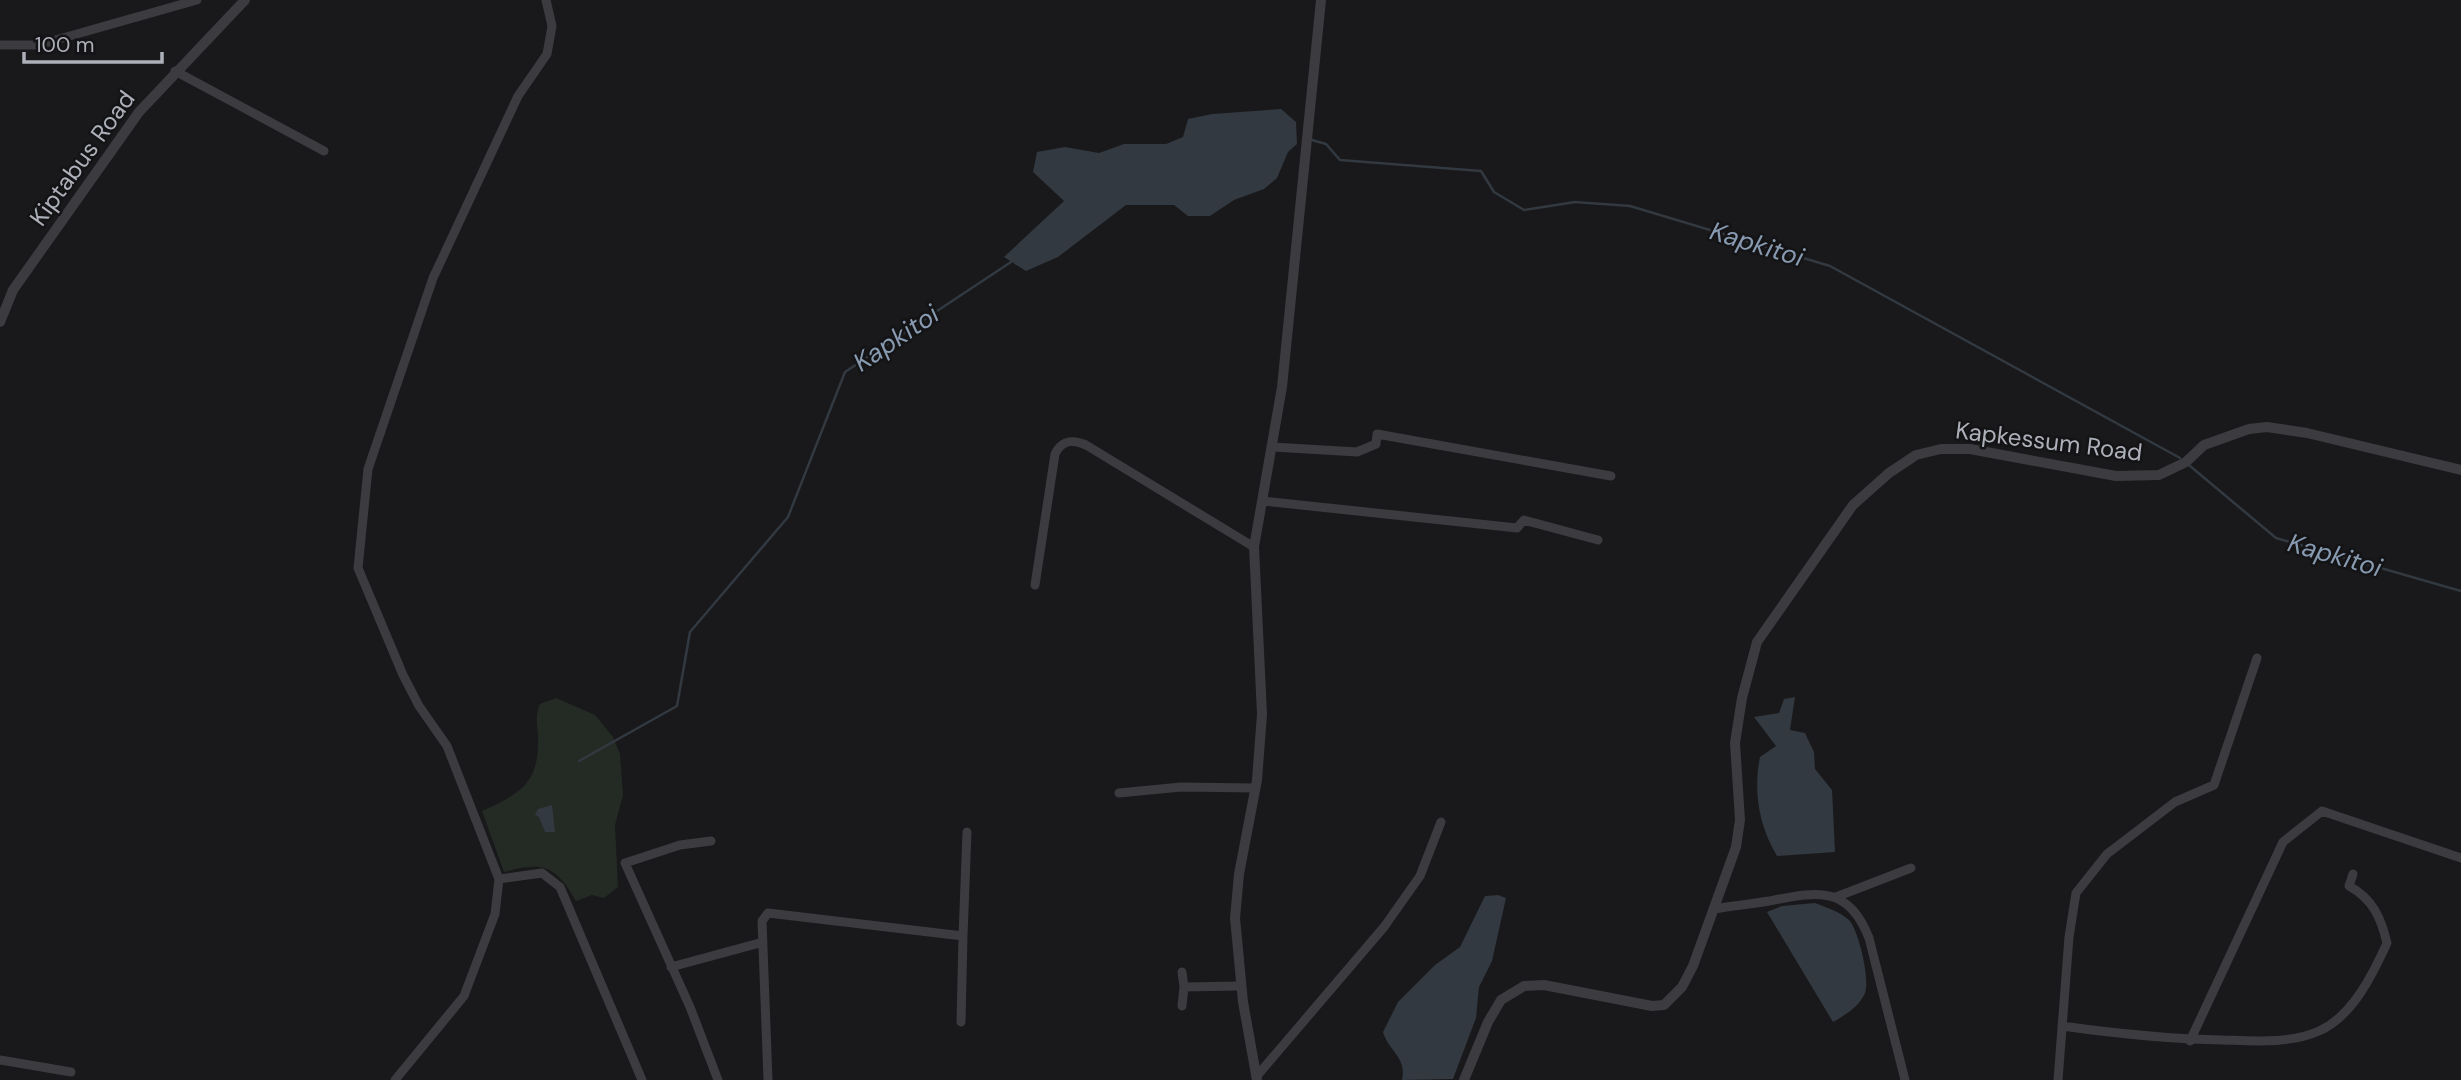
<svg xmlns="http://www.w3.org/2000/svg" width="2461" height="1080" viewBox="0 0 2461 1080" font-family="'DM Sans',sans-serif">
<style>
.green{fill:#242b25}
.water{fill:#323940}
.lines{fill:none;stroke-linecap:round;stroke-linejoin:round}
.stream{stroke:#323940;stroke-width:2.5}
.minor{stroke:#3b3b40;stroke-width:9}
.tertiary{stroke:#3b3b40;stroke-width:10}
.labels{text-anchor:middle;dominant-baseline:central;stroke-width:5;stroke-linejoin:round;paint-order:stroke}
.street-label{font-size:24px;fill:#adb0b9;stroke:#141416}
.water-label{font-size:26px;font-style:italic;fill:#889ab0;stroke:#141416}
</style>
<rect width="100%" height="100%" fill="#19191b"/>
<path class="green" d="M556,698L595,715L613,737L620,754L623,795L615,825L618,887L604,898L592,895L576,901C556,866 544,861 504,872L482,811C521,794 540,782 538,736C537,723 535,716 540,704Z"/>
<path class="water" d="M1281,109L1296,122L1297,144L1288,152L1277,178L1264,189L1234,200L1210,216H1188L1174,205H1126L1058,257L1026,271L1004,257L1064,201L1033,172L1037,152L1065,147L1099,153L1124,144H1166L1183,137L1188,119L1212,114Z
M1795,697L1790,730L1805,733L1814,752L1815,769L1832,790L1835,852L1777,856C1759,826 1753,792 1760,757L1776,746L1754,717L1779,713L1784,699Z
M552,805L555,832H545L539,817L535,815L538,809Z
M1498,895L1506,898L1492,961L1479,987L1476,1018L1453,1079L1402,1080C1407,1057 1389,1052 1383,1032L1398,1002L1435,965L1460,947L1485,896Z
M1815,903C1827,908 1839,911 1849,920C1859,931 1870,979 1865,993C1860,1006 1844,1016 1833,1022L1767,912L1782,906Z"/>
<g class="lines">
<path class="stream" d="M1312,140L1326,144L1340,160L1481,171L1494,192L1524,210L1575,202L1630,206L1830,266L2180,458
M2190,466L2276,538L2461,591
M579,761L677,706L690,632L788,517L845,372L1014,260"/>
<path class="minor" d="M0,45H38L197,0
M175,71L324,151
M1273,447L1357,452L1376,444L1377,434L1611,476
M1263,501L1517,528L1524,520L1598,540
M1035,585L1055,454C1062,440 1072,439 1086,445L1254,547
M1119,793L1181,787L1255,788
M711,841L680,845L625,863L690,1007L718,1080
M499,879L542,873L560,887L642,1080
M1836,897L1911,868
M1714,909C1733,906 1751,904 1769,901C1817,892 1848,884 1869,938L1905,1080
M671,967L763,942
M1182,972L1184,987
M1182,1006L1184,987L1240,986
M961,1022L963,936
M2062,1026C2119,1034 2166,1039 2223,1040C2254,1041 2290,1044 2319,1031C2352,1017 2373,974 2387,943C2381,918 2373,899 2349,886L2353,874
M2190,1041L2283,842L2322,811L2461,858
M0,1060L71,1072
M1256,1077L1384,927L1420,876L1441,822
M395,1080L464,996L495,914L499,879L447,746L419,706L403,675L358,568L368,469L433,278L518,96L547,54L552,26L546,0
M768,1080L762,921L768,913L963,936L967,832
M2058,1080L2069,937L2076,893L2107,854L2175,802L2214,785L2257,658"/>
<path class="tertiary" d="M0,322L13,290L139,112L245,0
M1257,1080L1243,1002L1235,918L1239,874L1257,780L1262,714L1254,547L1282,387L1321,0
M1464,1080L1488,1022L1501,1000L1524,986L1544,985L1652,1006L1664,1005L1682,987L1693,966L1736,847L1740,820L1735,743L1742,698L1757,642L1853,505L1889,473L1916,455L1941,449H1970L2116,476L2159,475L2186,462L2204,445L2249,429L2267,427L2307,433L2461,470"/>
</g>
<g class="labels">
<g class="street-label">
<text transform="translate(82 158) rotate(-54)">Kiptabus Road</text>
<text transform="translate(2049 441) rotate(7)">Kapkessum Road</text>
</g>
<g class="water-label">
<text transform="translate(1757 244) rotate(17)">Kapkitoi</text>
<text transform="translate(896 338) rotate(-34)">Kapkitoi</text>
<text transform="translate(2335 555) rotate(16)">Kapkitoi</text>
</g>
</g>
<path d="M24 52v10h138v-10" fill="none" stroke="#adb0b9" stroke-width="3.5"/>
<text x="35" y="52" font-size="21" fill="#adb0b9" stroke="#141416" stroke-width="5" paint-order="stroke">100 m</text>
</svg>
